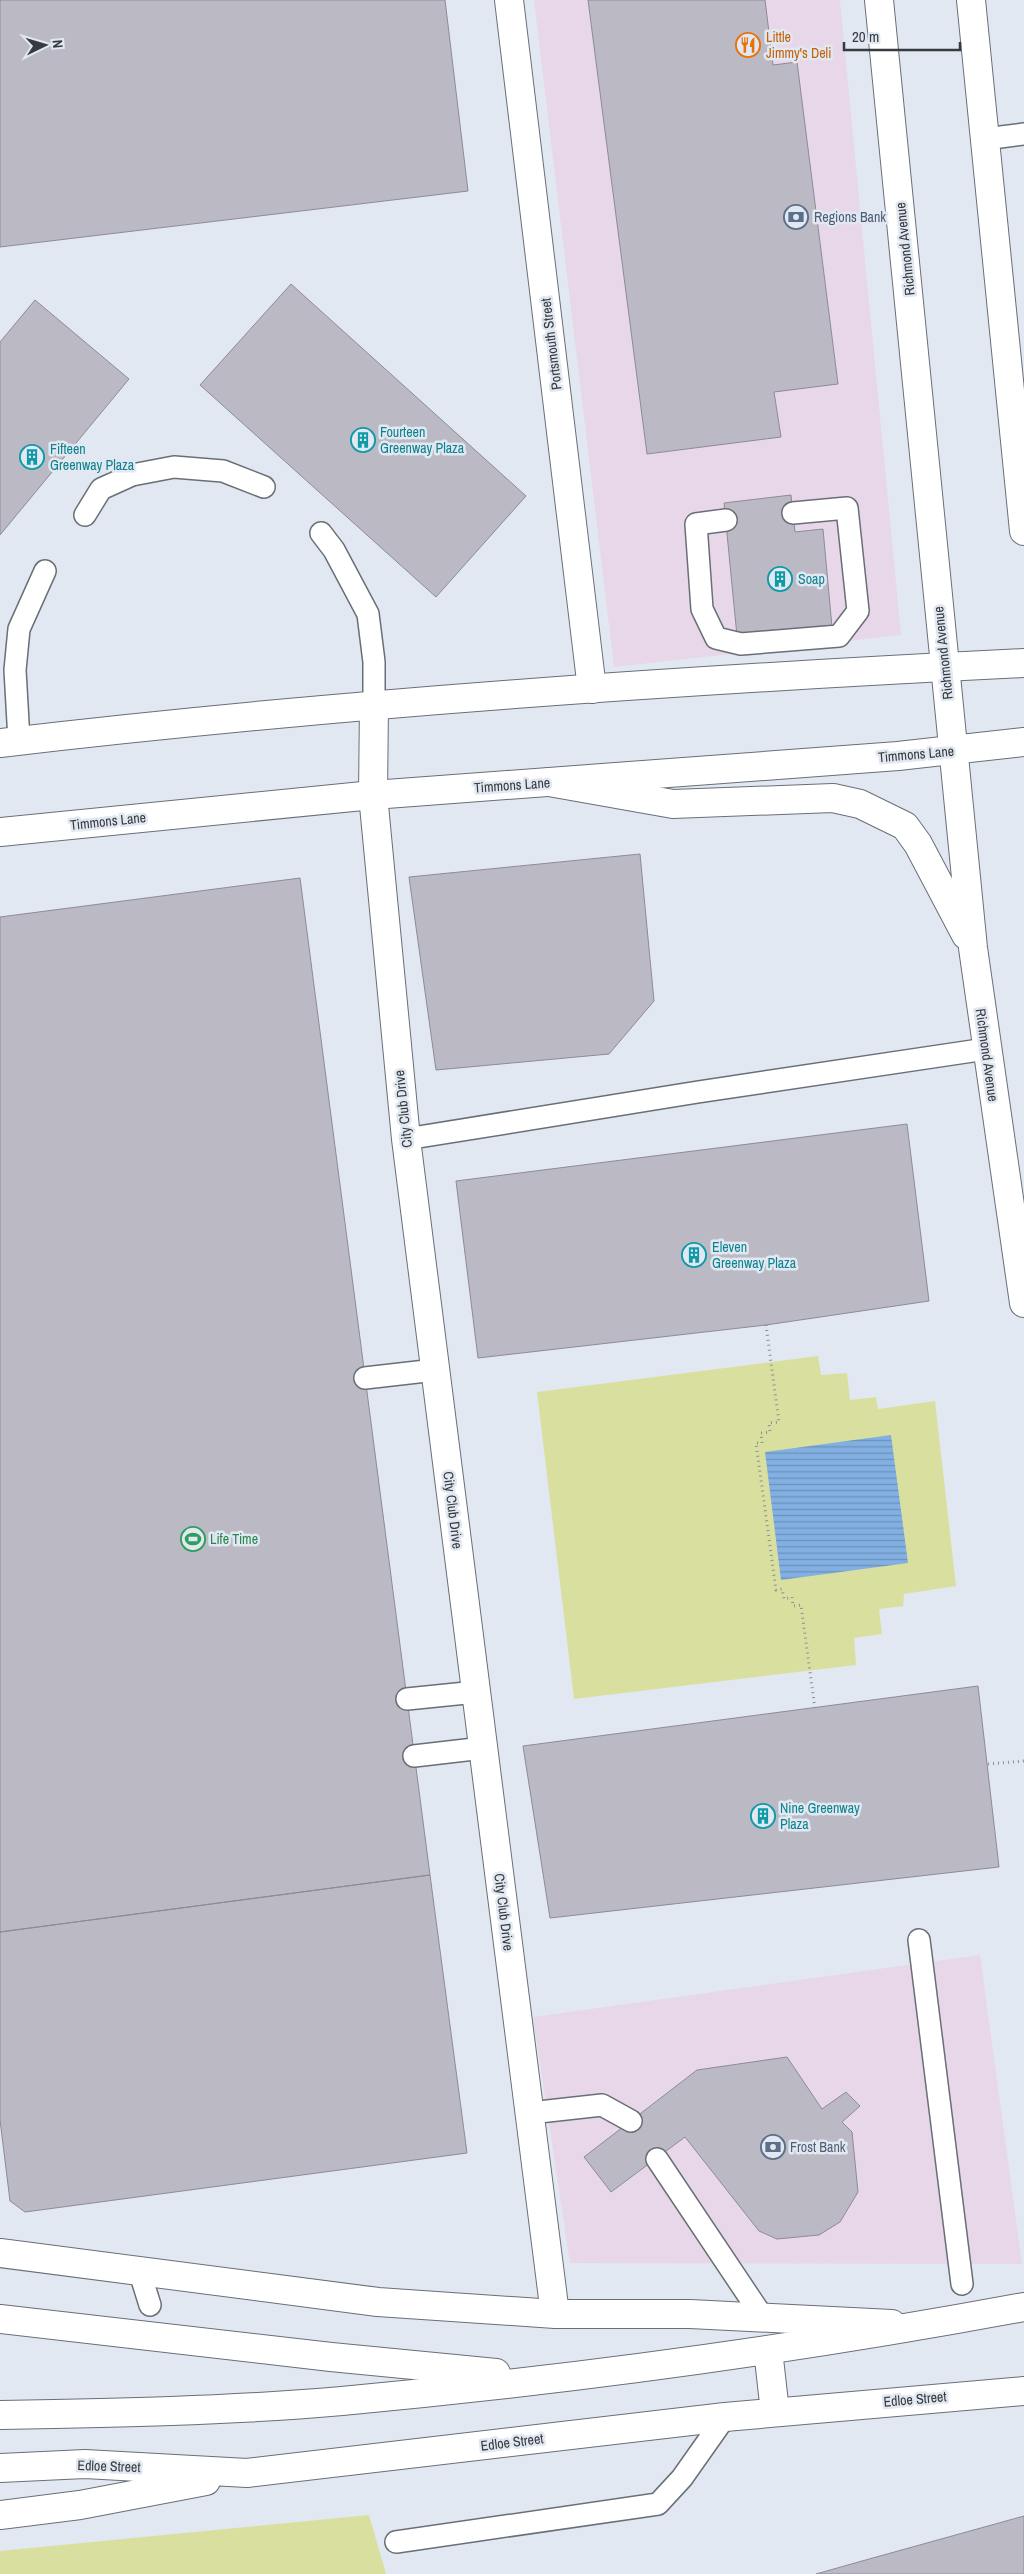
<svg xmlns="http://www.w3.org/2000/svg" width="1024" height="2574" viewBox="0 0 1024 2574" font-family="'Archivo Narrow',sans-serif">
<style>
.commercial{fill:#e7d7e9}
.grass{fill:#d9e09f}
.water{fill:url(#water-rules)}
.building{fill:#bbb9c4;stroke:#8d8b95}
.lines{fill:none;stroke-linecap:round;stroke-linejoin:round}
.service-casing{stroke:#696f77;stroke-width:24}
.minor-casing{stroke:#696f77;stroke-width:30}
.tertiary-casing{stroke:#696f77;stroke-width:30}
.secondary-casing{stroke:#696f77;stroke-width:30}
.path{stroke:#8b9096;stroke-width:3;stroke-dasharray:1 4;stroke-linecap:butt}
.service{stroke:#fff;stroke-width:21}
.minor{stroke:#fff;stroke-width:28}
.tertiary{stroke:#fff;stroke-width:28}
.secondary{stroke:#fff;stroke-width:28}
.labels{text-anchor:middle;dominant-baseline:central;stroke-width:5;stroke-linejoin:round;paint-order:stroke}
.food-label{font-size:14px;fill:#c56008;stroke:#e1e8f1;text-anchor:start}
.service-label{font-size:14px;fill:#4e5e75;stroke:#e1e8f1;text-anchor:start}
.street-label{font-size:14px;fill:#373a3e;stroke:#e1e8f1}
.culture-label{font-size:14px;fill:#0d838f;stroke:#e1e8f1;text-anchor:start}
.leisure-label{font-size:14px;fill:#27864d;stroke:#e1e8f1;text-anchor:start}
</style>
<defs>
<pattern id="water-rules" width="6" height="5" patternUnits="userSpaceOnUse" patternTransform="scale(1.25)"><rect width="6" height="5" fill="#83b0e2"/><path d="M0 2.5h6" fill="none" stroke="#6c90b9"/></pattern>
</defs>
<rect width="100%" height="100%" fill="#e1e8f1"/>
<path class="commercial" d="M534,0H840L901,635L614,667Z
M980,1955L1022,2264L570,2263L533,2017Z"/>
<path class="grass" d="M818,1356L821,1375L847,1373L850,1400L876,1397L878,1409L935,1401L956,1586L904,1594L903,1606L879,1609L882,1634L854,1638L856,1665L574,1699L537,1392Z
M369,2515L386,2574H0V2551Z"/>
<path class="water" d="M891,1435L908,1563L781,1580L765,1452Z"/>
<path class="building" d="M0,0H445L468,191L0,247Z
M588,0H765L773,65L797,62L838,384L774,392L781,437L647,454Z
M291,284L526,496L436,597L200,385Z
M35,300L129,379L0,535V342Z
M791,495L795,532L823,529L832,627L737,636L724,503Z
M640,854L654,1001L609,1054L436,1070L409,877Z
M300,878L430,1875L0,1932V917Z
M907,1124L929,1301L766,1325L478,1358L456,1181Z
M978,1686L999,1867L550,1918L523,1746Z
M430,1875L467,2153L25,2212L10,2201L0,2120V1932Z
M787,2057L822,2109L846,2092L860,2106L842,2122L852,2132L858,2192L840,2222L819,2235L777,2239L759,2231L685,2137L611,2192L584,2157L697,2070Z
M1024,2516V2574H816L862,2561Z"/>
<g class="lines">
<defs>
<path id="service" d="M985,139L1024,134
M85,515L101,489L132,475L174,467L223,471L264,487
M726,520L696,524L702,609L716,638L741,644L839,636L858,611L847,508L793,513
M321,533L334,550L368,614L374,662V705
M19,740L15,670L19,629L45,571
M406,1139L698,1092L986,1049
M365,1378L435,1370
M407,1699L476,1692
M414,1756L483,1748
M919,1940L962,2284
M530,2113L602,2105L631,2121
M657,2159L764,2319
M140,2273L150,2305
M396,2542L658,2504L682,2478L725,2417"/>
<path id="minor" d="M509,0L592,689
M374,705L373,795L406,1139L555,2314
M0,2253L378,2302L555,2314H690L892,2324"/>
<path id="tertiary" d="M0,743C340,703 682,680 1024,663
M0,832L373,795L898,756L1024,742"/>
<path id="secondary" d="M879,0L973,948L1024,1303
M971,0L1024,531
M549,782L673,804L833,798L860,804L905,826L918,844L966,935
M0,2319L331,2357L496,2373
M768,2350L775,2412
M0,2415C114,2413 228,2411 342,2401C570,2380 798,2349 1024,2307
M0,2468L85,2464L247,2473L725,2417L1024,2391
M0,2515L80,2505L206,2481"/>
</defs>
<use href="#service" class="service-casing"/>
<use href="#minor" class="minor-casing"/>
<use href="#tertiary" class="tertiary-casing"/>
<use href="#secondary" class="secondary-casing"/>
<path class="path" d="M766,1325L779,1422L769,1423L770,1432L761,1433L762,1443H756L776,1590L782,1589L784,1599L792,1597L793,1606L801,1605L815,1709
M988,1764L1024,1761"/>
<use href="#service" class="service"/>
<use href="#minor" class="minor"/>
<use href="#tertiary" class="tertiary"/>
<use href="#secondary" class="secondary"/>
</g>
<defs>
<symbol id="restaurant-ring" viewBox="-11 -11 22 22"><circle r="9.5" fill="#e1e8f1" stroke="#e8710a" stroke-width="1.5"/><path d="M-5-6h1v4h1v-4h1v4h1v-4h1v5L-1.5 .5V6h-2V.5L-5-1ZM5-6V6H3V1.5H1.5Q1.5-4 5-6Z" fill="#e8710a"/></symbol>
<symbol id="bank-ring" viewBox="-11 -11 22 22"><circle r="9.5" fill="#e1e8f1" stroke="#5c6f8a" stroke-width="1.5"/><path d="M-6-4H6V4H-6ZM0-2.3a2.3 2.3 0 1 0 0 4.6a2.3 2.3 0 1 0 0-4.6Z" fill="#5c6f8a"/></symbol>
<symbol id="building-ring" viewBox="-11 -11 22 22"><circle r="9.5" fill="#e1e8f1" stroke="#0f9aa8" stroke-width="1.5"/><path d="M-4-6H4V6H1V3H-1V6H-4ZM-2.5-4.3h1.7v1.8h-1.7ZM.8-4.3h1.7v1.8H.8ZM-2.5-1h1.7V.8h-1.7ZM.8-1h1.7V.8H.8Z" fill="#0f9aa8"/></symbol>
<symbol id="stadium-ring" viewBox="-11 -11 22 22"><circle r="9.5" fill="#e1e8f1" stroke="#2e9e5b" stroke-width="1.5"/><path d="M0-5a6.5 5 0 1 0 0 10a6.5 5 0 1 0 0-10ZM-3.5-1.8h7v3.6h-7Z" fill="#2e9e5b"/></symbol>
</defs>
<g fill-rule="evenodd">
<use href="#restaurant-ring" x="734" y="31" width="28" height="28"/>
<use href="#bank-ring" x="782" y="203" width="28" height="28"/>
<use href="#building-ring" x="349" y="426" width="28" height="28"/>
<use href="#building-ring" x="18" y="443" width="28" height="28"/>
<use href="#building-ring" x="766" y="565" width="28" height="28"/>
<use href="#building-ring" x="680" y="1241" width="28" height="28"/>
<use href="#stadium-ring" x="179" y="1525" width="28" height="28"/>
<use href="#building-ring" x="749" y="1802" width="28" height="28"/>
<use href="#bank-ring" x="759" y="2133" width="28" height="28"/>
</g>
<g class="labels">
<g class="food-label">
<text x="766" y="37">Little<tspan x="766" dy="16">Jimmy's Deli</tspan></text>
</g>
<g class="service-label">
<text x="814" y="217">Regions Bank</text>
<text x="790" y="2147">Frost Bank</text>
</g>
<g class="street-label">
<text transform="translate(905 249) rotate(-96)">Richmond Avenue</text>
<text transform="translate(551 344) rotate(-97)">Portsmouth Street</text>
<text transform="translate(943 653) rotate(-96)">Richmond Avenue</text>
<text transform="translate(916 754) rotate(-5)">Timmons Lane</text>
<text transform="translate(512 785) rotate(-4)">Timmons Lane</text>
<text transform="translate(108 821) rotate(-6)">Timmons Lane</text>
<text transform="translate(987 1055) rotate(82)">Richmond Avenue</text>
<text transform="translate(403 1109) rotate(-96)">City Club Drive</text>
<text transform="translate(453 1510) rotate(83)">City Club Drive</text>
<text transform="translate(504 1912) rotate(83)">City Club Drive</text>
<text transform="translate(915 2399) rotate(-5)">Edloe Street</text>
<text transform="translate(512 2442) rotate(-7)">Edloe Street</text>
<text transform="translate(109 2466) rotate(2)">Edloe Street</text>
</g>
<g class="culture-label">
<text x="380" y="432">Fourteen<tspan x="380" dy="16">Greenway Plaza</tspan></text>
<text x="50" y="449">Fifteen<tspan x="50" dy="16">Greenway Plaza</tspan></text>
<text x="798" y="579">Soap</text>
<text x="712" y="1247">Eleven<tspan x="712" dy="16">Greenway Plaza</tspan></text>
<text x="780" y="1808">Nine Greenway<tspan x="780" dy="16">Plaza</tspan></text>
</g>
<g class="leisure-label">
<text x="210" y="1539">Life Time</text>
</g>
</g>
<g transform="translate(45 45) rotate(85)" stroke="#e1e8f1" stroke-width="4" paint-order="stroke">
<path d="M0-4L9 19L0 12L-9 19Z" fill="#373a3e"/>
<text y="-8" font-size="14" font-weight="bold" text-anchor="middle" fill="#373a3e">N</text>
</g>
<path d="M844 42v8h116v-8" fill="none" stroke="#373a3e" stroke-width="2.5"/>
<text x="852" y="42" font-size="15" fill="#373a3e" stroke="#e1e8f1" stroke-width="4" paint-order="stroke">20 m</text>
</svg>
